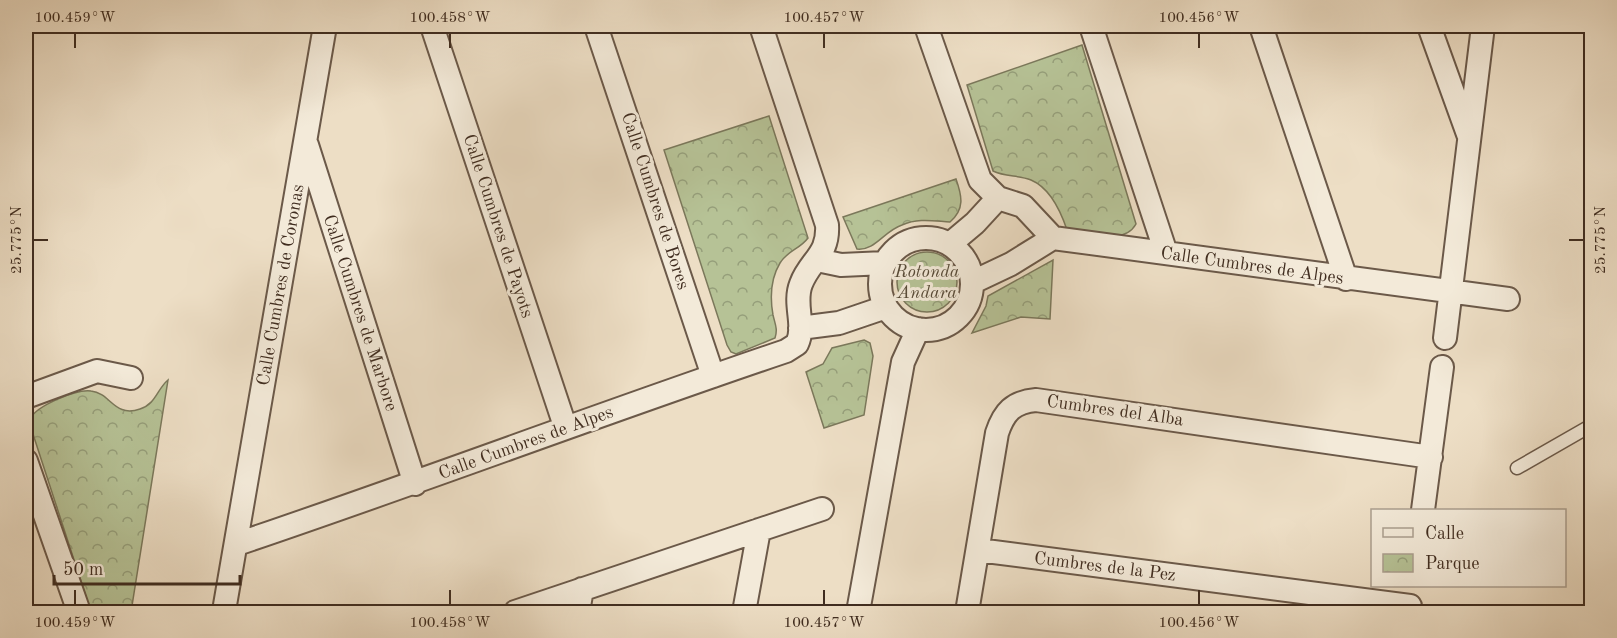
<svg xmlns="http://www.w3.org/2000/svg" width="1617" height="638" viewBox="0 0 1617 638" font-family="'Old Standard TT',serif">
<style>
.park{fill:url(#park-crowns);stroke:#7b785b;stroke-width:1.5}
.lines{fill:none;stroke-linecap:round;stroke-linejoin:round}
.lane-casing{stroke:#6b5949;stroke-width:15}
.street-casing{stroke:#6b5949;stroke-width:26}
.lane{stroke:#f3ead9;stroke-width:12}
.street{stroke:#f3ead9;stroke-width:22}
.ticks{fill:none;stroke:#402d20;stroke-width:2}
.labels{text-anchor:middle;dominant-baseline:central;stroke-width:6;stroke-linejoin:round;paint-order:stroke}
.street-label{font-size:18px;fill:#402d20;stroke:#f3ead9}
.park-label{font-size:18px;font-style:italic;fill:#584b38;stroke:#f3ead9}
.neatline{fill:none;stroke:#402d20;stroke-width:2}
.ticks-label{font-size:15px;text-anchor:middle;fill:#402d20}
</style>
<defs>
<pattern id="park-crowns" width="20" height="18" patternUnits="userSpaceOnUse" patternTransform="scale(1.5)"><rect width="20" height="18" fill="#b6c296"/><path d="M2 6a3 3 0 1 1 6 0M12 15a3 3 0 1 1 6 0" fill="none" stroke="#959e7a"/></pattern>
</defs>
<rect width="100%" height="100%" fill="#eddec5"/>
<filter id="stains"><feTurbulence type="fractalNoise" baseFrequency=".00333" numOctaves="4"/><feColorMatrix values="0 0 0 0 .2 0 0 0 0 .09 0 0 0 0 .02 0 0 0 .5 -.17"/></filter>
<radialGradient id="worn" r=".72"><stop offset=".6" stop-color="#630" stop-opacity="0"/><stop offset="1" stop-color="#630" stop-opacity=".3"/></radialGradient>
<path class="park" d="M1082,45L1136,224C1124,246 1089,233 1067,230C1061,212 1050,188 1031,180C1019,175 1005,177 993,171L967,85Z
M769,116L808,238C800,249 787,251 780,263C771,278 770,298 773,315C775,324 778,329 775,338L736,354L731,352L727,345L664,150Z
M956,179C962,196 965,209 950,222C933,221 918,218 902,225C884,231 875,251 857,249L843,217Z
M897 282a30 30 0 1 1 60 0a30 30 0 1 1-60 0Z
M1053,260L1050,319L1021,317L972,333L986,306L988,296Z
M864,340L870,343L873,356L864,415L824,428L806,372L823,364L832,348Z
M168,380L131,612H91L31,428L30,419C36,406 76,389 91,391C111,393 114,418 140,409C156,404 157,389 168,380Z"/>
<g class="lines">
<defs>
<path id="lane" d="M1517,468L1592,425"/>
<path id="street" d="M432,26L565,426
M596,26L713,376
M926,26L980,180L998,198L1023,206L1053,238
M1091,26L1166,253
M1261,26L1346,279
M1429,26L1468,134
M307,145L415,484
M1053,238L1508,299
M880 284a46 46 0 1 1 92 0a46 46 0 1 1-92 0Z
M950,244L975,223L998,198
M817,260L841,265L885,263
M973,282L1011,264L1053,238
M800,328L839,323L886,307
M1445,338L1483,26
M26,397L97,371L131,378
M26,461L79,612
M1423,510L1442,367
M237,544C421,482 602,413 786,351L797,344C806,325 793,304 801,284C810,260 829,255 827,225L761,26
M978,550L1410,606
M225,605L325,26
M515,612L822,509
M578,612L582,589
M744,612L759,530
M858,612L903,362L918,329
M967,612L997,433C1004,412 1013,402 1036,400L1431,457"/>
</defs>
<use href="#lane" class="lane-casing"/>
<use href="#street" class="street-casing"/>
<use href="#lane" class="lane"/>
<use href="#street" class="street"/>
</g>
<path class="ticks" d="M75,33V48M450,33V48M824,33V48M1199,33V48M33,240H48M1569,240H1584M75,590V605M450,590V605M824,590V605M1199,590V605"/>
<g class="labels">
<g class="street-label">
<text transform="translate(655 201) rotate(72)">Calle Cumbres de Bores</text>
<text transform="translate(498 226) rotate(72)">Calle Cumbres de Payots</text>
<text transform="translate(1252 266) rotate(8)">Calle Cumbres de Alpes</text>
<text transform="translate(281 285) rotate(-80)">Calle Cumbres de Coronas</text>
<text transform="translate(360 313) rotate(72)">Calle Cumbres de Marbore</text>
<text transform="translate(1115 411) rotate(8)">Cumbres del Alba</text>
<text transform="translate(526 443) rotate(-20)">Calle Cumbres de Alpes</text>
<text transform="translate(1105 567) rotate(7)">Cumbres de la Pez</text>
</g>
<g class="park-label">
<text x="927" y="272">Rotonda<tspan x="927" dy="21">Andara</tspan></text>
</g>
</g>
<rect width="1617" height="638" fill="none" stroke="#eddec5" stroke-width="66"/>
<rect x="1371" y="509" width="195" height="78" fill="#f3ead9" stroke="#ab9e8f" stroke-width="1.5"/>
<rect x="1383" y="528" width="30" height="9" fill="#f3ead9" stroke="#ab9e8f" stroke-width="1.5"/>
<text x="1425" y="539" font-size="18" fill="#402d20">Calle</text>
<rect x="1383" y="554" width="30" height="18" fill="url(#park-crowns)" stroke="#ab9e8f" stroke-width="1.5"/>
<text x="1425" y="569" font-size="18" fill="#402d20">Parque</text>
<path d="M54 575v9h186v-9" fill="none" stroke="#402d20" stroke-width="3"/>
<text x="63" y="575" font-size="18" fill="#402d20" stroke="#f3ead9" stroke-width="4.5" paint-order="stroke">50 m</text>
<rect x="33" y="33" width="1551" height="572" class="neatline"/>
<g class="ticks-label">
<text x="75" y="22">100.459°W</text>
<text x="450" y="22">100.458°W</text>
<text x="824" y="22">100.457°W</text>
<text x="1199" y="22">100.456°W</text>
<text transform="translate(16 240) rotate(-90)" y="5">25.775°N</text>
<text transform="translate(1600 240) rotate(-90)" y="5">25.775°N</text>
<text x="75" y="627">100.459°W</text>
<text x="450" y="627">100.458°W</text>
<text x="824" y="627">100.457°W</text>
<text x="1199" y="627">100.456°W</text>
</g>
<rect width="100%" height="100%" filter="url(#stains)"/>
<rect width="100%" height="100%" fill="url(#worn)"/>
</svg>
